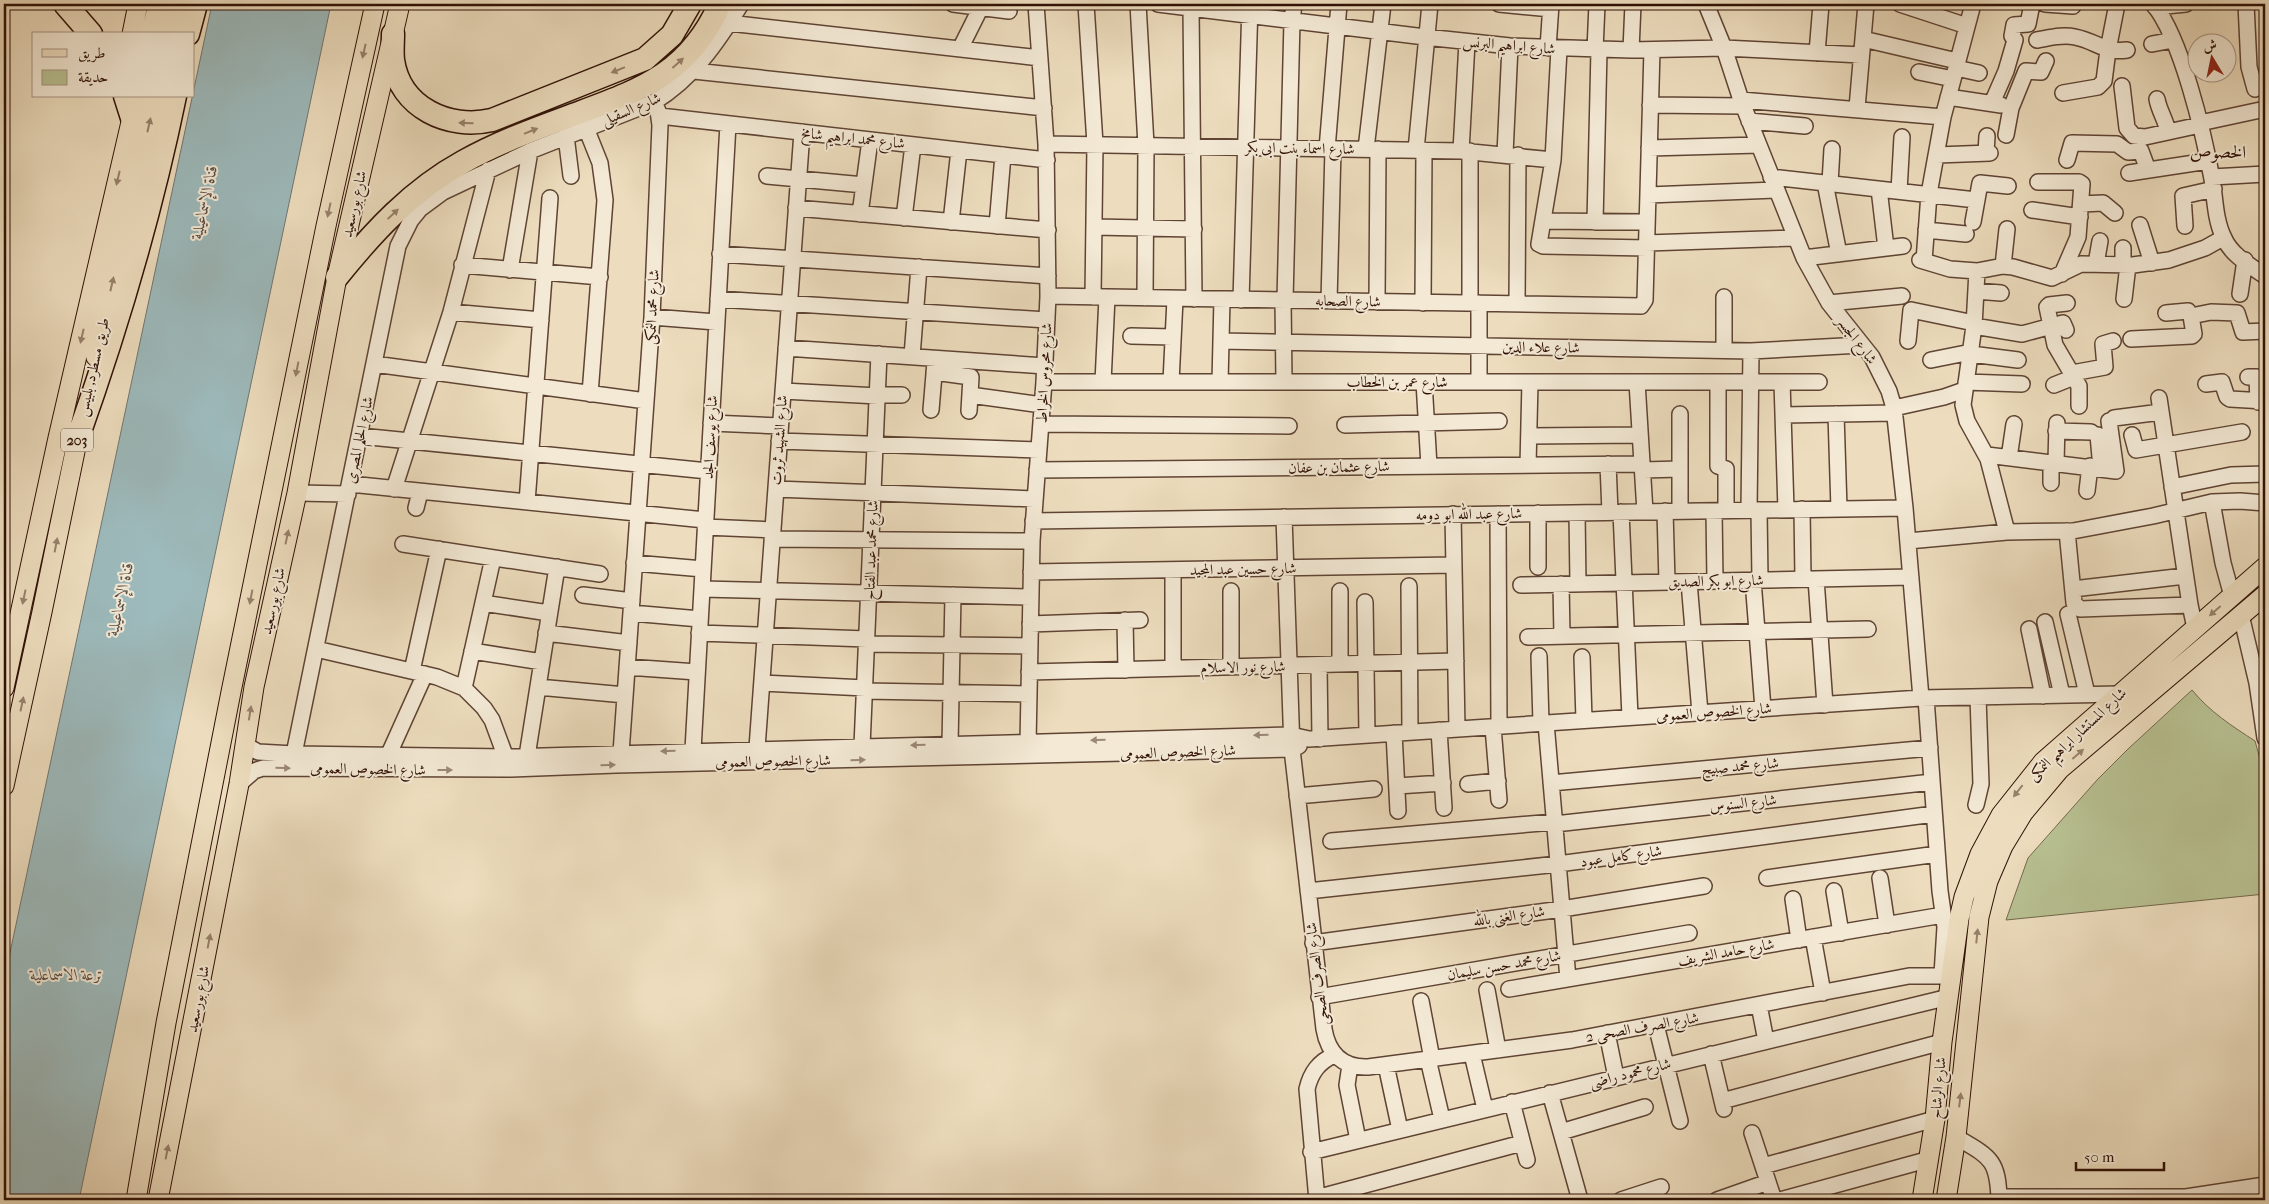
<svg xmlns="http://www.w3.org/2000/svg" width="2269" height="1204" viewBox="0 0 2269 1204" font-family="'IM FELL French Canon',Amiri,serif">
<style>
.green{fill:#b8c192;stroke:#74694c}
.water{fill:#9dbabc;stroke:#717673}
.lines{fill:none;stroke-linecap:round;stroke-linejoin:round}
.minor-casing{stroke:#5f4434;stroke-width:18}
.major-casing{stroke:#301106;stroke-width:21}
.highway-casing{stroke:#301106;stroke-width:25}
.minor{stroke:#f3e9d5;stroke-width:15}
.major{stroke:#edddbe;stroke-width:19}
.highway{stroke:#edddbe;stroke-width:22}
.oneway{fill:#98816b}
.oneway2{fill:#9b8878}
.labels{text-anchor:middle;dominant-baseline:central;stroke-width:4;stroke-linejoin:round;paint-order:stroke}
.shield{fill:#f3e9d5;stroke:#6a5244;stroke-width:1}
.shield-label{font-size:14px;font-weight:bold;fill:#301106}
.street-label{font-size:15px;fill:#301106;stroke:#f3e9d5}
.water-label{font-size:16px;font-style:italic;fill:#564c46;stroke:#f3e9d5}
.quarter-label{font-size:18px;fill:#301106;stroke:#f3e9d5}
</style>
<rect width="100%" height="100%" fill="#edddbe"/>
<filter id="stains"><feTurbulence type="fractalNoise" baseFrequency=".004" numOctaves="4"/><feColorMatrix values="0 0 0 0 .2 0 0 0 0 .09 0 0 0 0 .02 0 0 0 .5 -.17"/></filter>
<radialGradient id="worn" r=".72"><stop offset=".6" stop-color="#630" stop-opacity="0"/><stop offset="1" stop-color="#630" stop-opacity=".3"/></radialGradient>
<path class="green" d="M2192,690C2210,712 2232,726 2255,741L2265,777V894L2006,920L2028,858L2097,780L2128,749Z"/>
<path class="water" d="M212,4H331L79,1200H4V981Z"/>
<g class="lines">
<defs>
<path id="minor" d="M953,4L1009,11
M1086,4L1095,144L1093,297
M1138,4L1146,145L1145,298
M1158,4L1425,37L1510,46L1631,50L1724,48L1861,55
M1499,4L1551,9
M1706,4L1724,48L1741,100L1804,258L1829,303L1872,357L1889,391L1894,408L1905,508L1921,698
M1900,4L1967,26
M2045,4L2073,6
M2153,4C2181,36 2204,135 2212,179C2215,197 2215,221 2224,238C2231,255 2251,266 2265,276
M2155,4V7L2186,4
M2246,4L2249,67L2255,89
M1191,8L1194,299
M729,23L1040,58
M1863,39L1957,61
M2037,40C2049,38 2062,34 2075,37C2096,41 2104,53 2127,50
M2152,44L2173,40
M1548,48L1551,4
M960,49L981,7
M1559,49L1553,160L1539,244L1543,246L1647,248
M1595,50L1597,4
M1631,50L1633,4
M1817,53L1821,4
M1956,68L1979,73
M694,71L1044,108
M1919,72L1953,79
M2122,86L2127,128L2134,136L2145,137L2200,125
M2063,93L2098,87L2104,81L2108,50L2117,4
M1948,97L2001,105
M2157,99C2159,111 2166,120 2168,132
M1741,100L1943,117
M1992,103L2006,71L2015,40L2012,36L2014,25L2028,24L2032,4
M1650,105L1743,106
M1857,108L1866,4
M660,116L1047,160
M1749,121L1805,126
M2200,123L2265,109
M586,128L600,163L605,200L590,394
M2006,135L2011,108L2026,71L2041,72L2046,61
M566,136L571,176
M1046,144L1461,151L1553,160
M1649,148L1759,145
M1327,149L1339,4
M1366,149L1383,4
M1416,150L1430,4
M1461,151L1467,42
M1470,151V303
M1986,153L1987,136
M1505,154L1510,46
M1937,155L1990,153
M2067,160L2072,143L2117,144L2128,152L2141,151L2148,170
M2129,173L2208,161
M767,176L864,185
M1771,177L1976,200
M2212,177L2265,174
M2038,182H2079L2082,184L2078,237L2062,274
M1825,183L1839,254
M1830,183L1832,149
M1879,189L1886,248
M1899,191L1902,137
M1648,195L1776,190
M2081,204L2103,203L2115,213
M796,208L1048,230
M2032,210L2080,217
M860,214L870,140
M904,218L913,145
M1543,221L1647,222
M951,222L959,150
M1595,222L1599,50
M1973,222L1980,183L2008,186
M2140,225L2152,263
M997,226L1003,155
M2185,226L2183,196L2214,189
M1094,227L1194,229
M1926,230L1966,234
M1647,243L1795,238
M2123,248V266
M720,254L1048,276
M1804,258L1903,246
M1920,260L1950,269L1977,271L2003,266L2013,267L2052,278L2081,264L2133,265L2169,260L2205,248L2223,238
M1924,261L1929,194L1943,117L1973,4
M2096,264L2100,241
M462,265L600,277
M2003,266L2007,229
M510,270L530,151
M1977,271L1974,326L1963,405L1967,421L1988,459L2007,532
M1976,291L2001,293
M2240,294L2245,260
M1048,296L1641,306L1645,300L1652,50
M718,299L1047,320
M2124,299L2128,265
M1241,300L1250,4
M1283,300L1284,382
M1285,300L1292,21L1294,4
M1329,301L1333,149
M1377,302L1378,149
M1423,303L1424,150
M1829,303L1902,296
M2067,303L2049,305L2047,307L2055,345L2079,386V406
M1517,304L1518,155
M451,312L541,320
M2166,313L2188,311L2191,316L2211,312L2237,313L2243,332L2265,331
M652,317L716,322
M1974,326L2022,334L2063,323L2066,330
M1131,336L1173,337
M2131,339L2192,336L2194,334L2191,316
M1221,341L1751,351L1861,345
M1908,341L1911,310L1974,323
M786,348L1045,366
M1724,350V297
M1971,354L2018,360
M912,356L919,267
M1931,360L1971,352
M374,364L646,401
M934,372L971,377L969,411
M2072,373L2105,367L2103,344L2113,341
M2248,377H2257L2258,402
M1044,382H1819
M1103,382L1107,297
M1171,382L1175,299
M1220,382L1222,299
M1424,382L1429,466
M1479,382V303
M1637,382L1645,512
M1718,382V466L1726,469V510
M1782,382L1786,510
M1966,382L2022,384
M2206,384L2222,382L2227,397L2230,399L2265,401
M2054,385L2074,377
M783,391L878,396
M878,395H902
M970,395L1042,405
M2159,398L2190,605L2195,628
M1894,408L1944,397L1964,390
M931,410L935,362
M1836,414L1839,509
M1783,415L1894,413
M2114,418L2161,412
M711,423L780,426
M1041,424L1289,426
M1345,425L1499,421
M2056,431L2091,432
M2098,435L2101,468
M2132,435L2136,450L2242,432
M360,436L708,471
M1529,436L1640,435
M779,441L1039,450
M1987,455L2116,471L2109,421
M2009,458L2014,424
M2051,462V483
M2056,463L2057,423
M1608,464L1610,512
M1528,465L1530,382
M1037,470L1642,464
M1643,470L1680,469
M350,484L705,520
M2172,487L2231,475L2265,474
M394,489L451,312L488,170
M776,489L1034,499
M2087,491L2090,466
M297,493L348,494
M527,502L550,198
M2212,502L2223,563L2232,596
M416,508L420,492
M1802,509L1803,579
M1749,510L1751,351
M1759,510L1760,580
M1665,511L1667,582
M1680,511V414
M1714,511L1715,581
M1621,512L1630,717
M1538,513V567
M1577,513L1578,584
M1453,514L1457,729
M1498,514L1499,727
M1284,517L1292,749L1324,1029C1328,1053 1343,1068 1368,1067L1572,1040L1909,976H1951
M1033,521L1905,508
M705,527L773,530
M2067,531L2074,603L2080,609L2190,605
M772,539L1032,541
M1908,541L2007,532L2073,531L2153,516L2212,502L2240,501L2265,503
M403,544L600,574
M634,563L703,569
M1031,572L1454,565
M1816,579L1825,705
M1753,580L1763,709
M1689,582L1700,713
M1561,584L1562,636
M1521,585L1911,577
M1409,586L1410,732
M702,589L1031,597
M2073,589L2185,576
M1340,591V664
M583,595L632,601
M1365,602L1367,735
M483,603L549,613
M631,613L700,619
M2068,614L2087,694
M2241,615L2257,683L2265,738
M1125,620L1126,670
M2045,622L2062,695
M1030,624L1140,620
M2029,629L2043,696
M546,633L629,643
M699,633L867,639
M1528,637L1868,629
M867,644L1030,646
M316,649L437,677L464,688L484,708L492,720L509,766
M472,651L542,662
M1539,656L1541,723
M1582,657L1584,720
M1319,665L1320,739
M627,667L697,672
M1231,667V591
M1173,668V570
M412,671L439,549
M1029,672L1456,661
M762,683L865,688
M538,687L625,695
M464,688L493,558
M865,691L1029,694
M1926,698L1940,891L1945,927L1942,975
M1546,723L1568,979
M1493,727L1499,800
M1439,730L1444,808
M1394,733L1398,811
M1028,743L1032,541L1044,382L1048,296L1046,144L1036,4
M950,744L953,595
M245,745L258,752L294,754L506,757L1291,735L1309,739L1921,698L2119,694
M862,746L879,354
M757,748L802,132
M693,750L728,124
M621,753L652,317L660,125L658,111L654,102
M294,754L398,246L411,220L420,209L443,192L530,151L654,102C693,78 717,43 741,4
M388,756L425,674
M527,756L557,567
M1551,783L1930,748
M239,784L254,771L263,768L511,769L616,765L1292,749L1299,746
M1468,784L1498,781
M1397,786L1443,783
M1297,796L1374,789
M1976,805L1981,784L1978,697
M1555,824L1932,782
M1331,841L1554,822
M1767,878L1937,854
M1880,878L1887,925
M1308,891L1558,864L1934,814
M1834,891L1841,933
M1793,899L1799,940
M1813,937L1823,993
M1313,943L1562,909L1704,886
M1509,989L1943,915
M1487,990L1498,1050
M1319,997L1689,933
M1421,1001L1432,1059
M1759,1005L1766,1041
M1656,1025L1680,1121
M1607,1033L1616,1077
M1472,1054L1485,1109
M1711,1054L1724,1109
M1428,1059L1442,1119
M1350,1065L1347,1085L1358,1140
M1386,1065L1400,1130
M1550,1093L1580,1200
M1722,1101L1942,1042
M1512,1102L1527,1160
M1561,1132L1645,1107
M1752,1133L1774,1200
M1956,1137C1990,1157 1998,1159 1999,1200
M1311,1152L1949,997
M1763,1166L1935,1119
M1999,1197H2186L2265,1185
M1316,1198L1522,1143
M1317,1200L1307,1089C1311,1072 1319,1062 1334,1055
M1621,1200L1661,1187
M1717,1200L1768,1182
M1780,1200L1930,1159"/>
<path id="major" d="M132,34L138,4
M151,34L158,4
M169,34L175,4
M96,357L155,96
M4,688L58,438L137,96
M4,786L42,612L80,427
M136,1200L166,1023L231,692L326,226L375,4
M158,1200L239,784L254,687L297,493L337,277L400,4
M1922,1200L1935,1119L1942,1042L1959,919L1964,897L1980,854L2001,815L2043,762L2265,567
M1946,1200L1956,1137L1979,917L1988,881L2003,846L2023,813L2060,769L2265,595"/>
<path id="highway" d="M65,4L91,34
M188,34L196,4
M393,34C393,42 392,52 393,60C400,108 449,130 492,120L645,59L672,35L690,4
M125,96L132,118
M337,277C373,232 412,190 463,162C500,141 541,127 581,112C646,88 690,71 720,4
M77,440C117,328 151,213 175,96"/>
</defs>
<use href="#minor" class="minor-casing"/>
<use href="#major" class="major-casing"/>
<use href="#highway" class="highway-casing"/>
<use href="#minor" class="minor"/>
<use href="#major" class="major"/>
<use href="#highway" class="highway"/>
</g>
<defs><path id="oneway-solid" d="M-6-.8H1V-3.2L6.5 0L1 3.2V.8H-6Z" transform="scale(1.25)"/></defs>
<g class="oneway">
<use href="#oneway-solid" transform="translate(364 51) rotate(103)"/>
<use href="#oneway-solid" transform="translate(678 63) rotate(-42)"/>
<use href="#oneway-solid" transform="translate(618 70) rotate(158)"/>
<use href="#oneway-solid" transform="translate(466 123) rotate(-178)"/>
<use href="#oneway-solid" transform="translate(149 125) rotate(-77)"/>
<use href="#oneway-solid" transform="translate(531 131) rotate(-22)"/>
<use href="#oneway-solid" transform="translate(118 178) rotate(103)"/>
<use href="#oneway-solid" transform="translate(329 210) rotate(102)"/>
<use href="#oneway-solid" transform="translate(393 214) rotate(-43)"/>
<use href="#oneway-solid" transform="translate(112 284) rotate(-77)"/>
<use href="#oneway-solid" transform="translate(82 336) rotate(103)"/>
<use href="#oneway-solid" transform="translate(297 369) rotate(101)"/>
<use href="#oneway-solid" transform="translate(287 537) rotate(-78)"/>
<use href="#oneway-solid" transform="translate(56 545) rotate(-79)"/>
<use href="#oneway-solid" transform="translate(24 597) rotate(102)"/>
<use href="#oneway-solid" transform="translate(251 597) rotate(101)"/>
<use href="#oneway-solid" transform="translate(2215 611) rotate(139)"/>
<use href="#oneway-solid" transform="translate(22 704) rotate(-78)"/>
<use href="#oneway-solid" transform="translate(250 713) rotate(-81)"/>
<use href="#oneway-solid" transform="translate(2078 754) rotate(-41)"/>
<use href="#oneway-solid" transform="translate(2018 791) rotate(128)"/>
<use href="#oneway-solid" transform="translate(1977 936) rotate(-84)"/>
<use href="#oneway-solid" transform="translate(209 941) rotate(-79)"/>
<use href="#oneway-solid" transform="translate(1960 1100) rotate(-83)"/>
<use href="#oneway-solid" transform="translate(167 1152) rotate(-79)"/>
</g>
<g class="oneway2">
<use href="#oneway-solid" transform="translate(1261 735) rotate(178)"/>
<use href="#oneway-solid" transform="translate(1098 740) rotate(178)"/>
<use href="#oneway-solid" transform="translate(918 745) rotate(179)"/>
<use href="#oneway-solid" transform="translate(668 751) rotate(178)"/>
<use href="#oneway-solid" transform="translate(858 760) rotate(-1)"/>
<use href="#oneway-solid" transform="translate(608 765) rotate(-2)"/>
<use href="#oneway-solid" transform="translate(283 768) rotate(1)"/>
<use href="#oneway-solid" transform="translate(445 770)"/>
</g>
<g class="labels">
<rect class="shield" x="61" y="428.5" width="32" height="23" rx="4"/>
<g class="shield-label">
<text x="77" y="440">203</text>
</g>
<g class="street-label">
<text transform="translate(1509 45) rotate(5)">شارع ابراهيم البرنس</text>
<text transform="translate(631 109) rotate(-23)">شارع السقيلى</text>
<text transform="translate(853 138) rotate(6)">شارع محمد ابراهيم شامخ</text>
<text transform="translate(1300 148) rotate(1)">شارع اسماء بنت ابى بكر</text>
<text transform="translate(354 204) rotate(-77)">شارع بورسعيد</text>
<text transform="translate(1348 301) rotate(1)">شارع الصحابه</text>
<text transform="translate(652 307) rotate(-87)">شارع محمد النمكى</text>
<text transform="translate(1857 340) rotate(53)">شارع الجسر</text>
<text transform="translate(1541 347) rotate(1)">شارع علاء الدين</text>
<text transform="translate(93 367) rotate(-77)">طريق مسطرد, بلبيس</text>
<text transform="translate(1044 373) rotate(-87)">شارع محروس الخراط</text>
<text x="1397" y="382">شارع عمر بن الخطاب</text>
<text transform="translate(710 437) rotate(-87)">شارع يوسف الجد</text>
<text transform="translate(359 440) rotate(-78)">شارع الحلم المصرى</text>
<text transform="translate(779 440) rotate(-86)">شارع الشهيد ثروت</text>
<text transform="translate(1339 467) rotate(-1)">شارع عثمان بن عفان</text>
<text transform="translate(1469 514) rotate(-1)">شارع عبد الله ابو دومه</text>
<text transform="translate(871 550) rotate(-88)">شارع محمد عبد الفتاح</text>
<text transform="translate(1243 569) rotate(-1)">شارع حسين عبد المجيد</text>
<text transform="translate(1716 581) rotate(-1)">شارع ابو بكر الصديق</text>
<text transform="translate(273 601) rotate(-78)">شارع بورسعيد</text>
<text transform="translate(1243 667) rotate(-1)">شارع نور الاسلام</text>
<text transform="translate(1714 712) rotate(-4)">شارع الخصوص العمومى</text>
<text transform="translate(2077 734) rotate(-43)">شارع المستشار ابراهيم النمكى</text>
<text transform="translate(1178 752) rotate(-2)">شارع الخصوص العمومى</text>
<text transform="translate(773 761) rotate(-1)">شارع الخصوص العمومى</text>
<text transform="translate(1740 766) rotate(-5)">شارع محمد صبيح</text>
<text transform="translate(368 769) rotate(1)">شارع الخصوص العمومى</text>
<text transform="translate(1743 803) rotate(-6)">شارع السنوس</text>
<text transform="translate(1621 856) rotate(-8)">شارع كامل عبود</text>
<text transform="translate(1509 916) rotate(-8)">شارع الغنى بالله</text>
<text transform="translate(1726 952) rotate(-10)">شارع حامد الشريف</text>
<text transform="translate(1504 965) rotate(-10)">شارع محمد حسن سليمان</text>
<text transform="translate(1317 974) rotate(-97)">شارع الصرف الصحى</text>
<text transform="translate(198 999) rotate(-79)">شارع بورسعيد</text>
<text transform="translate(1642 1027) rotate(-10)">شارع الصرف الصحى 2</text>
<text transform="translate(1630 1073) rotate(-14)">شارع محمود راضى</text>
<text transform="translate(1938 1088) rotate(-85)">شارع الرشاح</text>
</g>
<g class="water-label">
<text transform="translate(204 202) rotate(-78)">قناة الإسماعيلية</text>
<text transform="translate(120 599) rotate(-78)">قناة الإسماعيلية</text>
<text x="67" y="974">ترعة الاسماعلية</text>
</g>
<g class="quarter-label">
<text x="2218" y="152">الخصوص</text>
</g>
</g>
<rect width="2269" height="1204" fill="none" stroke="#edddbe" stroke-width="20"/>
<rect x="5" y="5" width="2259" height="1194" fill="none" stroke="#301106" stroke-width="2.5"/>
<rect x="10" y="10" width="2249" height="1184" fill="none" stroke="#301106"/>
<rect x="32" y="32" width="162" height="65" fill="#f3e9d5" stroke="#a59382"/>
<rect x="42" y="49" width="25" height="8" fill="#edddbe" stroke="#a59382"/>
<text x="78" y="58" font-size="15" fill="#301106">طريق</text>
<rect x="42" y="70" width="25" height="15" fill="#b8c192" stroke="#a59382"/>
<text x="78" y="82" font-size="15" fill="#301106">حديقة</text>
<g transform="translate(2212 58) rotate(350)"><circle r="24" fill="#f3e9d5" stroke="#a59382"/>
<path d="M0-4L9 19L0 12L-9 19Z" fill="#8f2418"/>
<text y="-8" font-size="14" font-weight="bold" text-anchor="middle" fill="#301106">ش</text>
</g>
<path d="M2076 1162v8h88v-8" fill="none" stroke="#301106" stroke-width="2.5"/>
<text x="2084" y="1162" font-size="15" fill="#301106" stroke="#f3e9d5" stroke-width="4" paint-order="stroke">50 m</text>
<rect width="100%" height="100%" filter="url(#stains)"/>
<rect width="100%" height="100%" fill="url(#worn)"/>
</svg>
